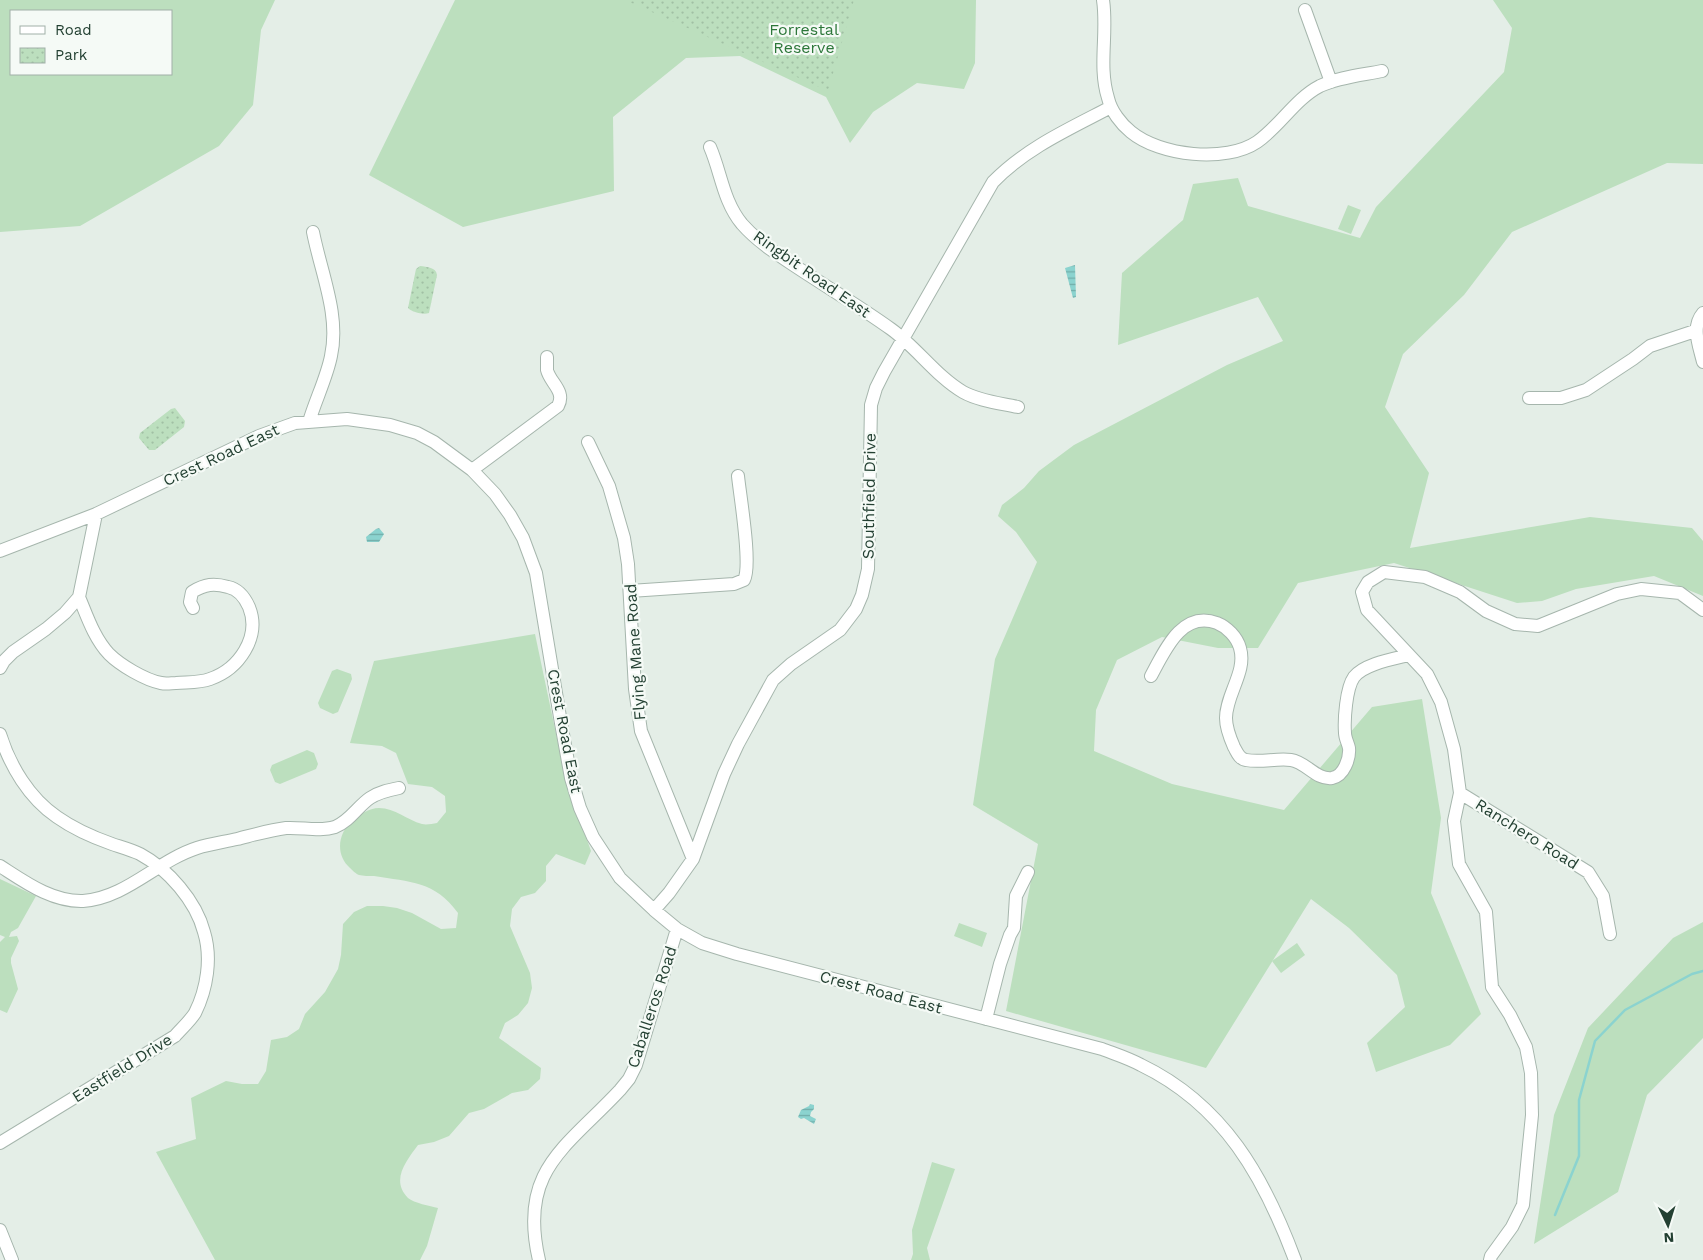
<svg xmlns="http://www.w3.org/2000/svg" width="1703" height="1260" viewBox="0 0 1703 1260" font-family="'Work Sans',sans-serif">
<style>
.grass{fill:#bcdfbe;fill-rule:evenodd}
.park{fill:url(#park-dots)}
.water{fill:url(#water-rules)}
.lines{fill:none;stroke-linecap:round;stroke-linejoin:round}
.stream{stroke:#8bd3cf;stroke-width:2.5}
.minor-casing{stroke:#a6b6ad;stroke-width:14}
.minor{stroke:#fff;stroke-width:12}
.labels{text-anchor:middle;dominant-baseline:central;stroke-width:4.5;stroke-linejoin:round;paint-order:stroke}
.park-label{font-size:16px;fill:#2c7739;stroke:#f5faf6}
.street-label{font-size:16px;fill:#234032;stroke:#f5faf6}
</style>
<defs>
<pattern id="park-dots" width="8" height="8" patternUnits="userSpaceOnUse" patternTransform="scale(1.25)"><rect width="8" height="8" fill="#bcdfbe"/><path d="M2 2h.1M6 6h.1" fill="none" stroke="#a1c0a4" stroke-width="1.8" stroke-linecap="round"/></pattern>
<pattern id="water-rules" width="6" height="5" patternUnits="userSpaceOnUse" patternTransform="scale(1.25)"><rect width="6" height="5" fill="#8bd3cf"/><path d="M0 2.5h6" fill="none" stroke="#71ada9"/></pattern>
</defs>
<rect width="100%" height="100%" fill="#e4eee7"/>
<path class="grass" d="M0,0H275L261,30L253,105L219,146L80,226L0,232ZM11,11H171V74H11Z
M455,0H976L975,63L964,89L917,83L873,112L850,143L826,97L740,56L686,58L613,117L614,191L463,227L369,175Z
M1493,0H1703V164L1667,163L1512,232L1464,295L1403,354L1385,407L1429,473L1410,548L1590,517L1692,528L1703,541V596L1654,576L1576,589L1542,601L1517,603L1394,563L1298,583L1258,648H1218L1162,637L1117,660L1096,710L1094,751L1172,784L1284,810L1372,707L1422,699L1441,818L1431,893L1481,1014L1450,1045L1376,1072L1367,1043L1405,1007L1397,975L1349,928L1311,899L1206,1068L1006,1011L1038,844L973,805L995,659L1037,562L1016,532L998,516L1002,505L1024,488L1039,471L1074,445L1227,365L1283,341L1258,297L1118,345L1122,273L1183,220L1193,184L1238,178L1248,206L1360,238L1376,207L1504,72L1512,28Z
M1348,205L1361,210L1351,234L1338,229Z
M535,634L566,781L591,851L585,865L556,854L546,866V881L535,893L521,897L512,909L510,926L530,973L532,988L528,1003L518,1015L505,1023L499,1038L541,1068L540,1079L528,1090L512,1093L484,1109L469,1113L449,1136L434,1142L418,1145C407,1160 390,1180 408,1198C414,1203 430,1206 438,1208L427,1246L420,1260H215L156,1152L196,1139L191,1098L226,1081L242,1084H258L266,1071L271,1040L287,1037L299,1029L305,1014L325,992L338,969L341,955L343,924L354,912L367,906H383L397,908L412,913L441,929L456,928L458,913C435,881 410,882 374,876C369,876 363,876 359,875C356,874 352,870 350,868C335,855 338,833 352,821C359,815 369,808 379,808C395,808 407,820 422,824C426,825 432,824 437,823L446,812L445,796L432,787L408,784L396,753L382,746L350,743L374,661Z
M337,669L351,674L352,679L338,712L333,714L320,708L318,703L332,671Z
M307,750L314,753L318,764L316,769L280,784L275,782L270,770L272,765Z
M0,879L36,896L18,928L11,932L9,937L17,936L19,941L11,958V963L18,989L7,1013L0,1010V942L5,937L0,935Z
M1703,922V1038L1647,1095L1618,1192L1534,1244L1554,1115L1588,1028L1673,938Z
M959,923L987,933L982,947L954,936Z
M1297,943L1305,955L1281,973L1272,961Z
M932,1162L955,1169L927,1248L930,1260H911L913,1254L912,1230Z"/>
<path class="park" d="M625,0H854L828,91Z
M420,266C427,267 436,267 437,275L429,313C423,315 412,312 408,308L416,269Z
M175,408L185,421L184,427L155,450H149L139,438L140,433L171,409Z"/>
<path class="water" d="M1075,265L1076,297L1073,298L1065,268Z
M379,528L384,534L379,542H367L366,537L376,529Z
M810,1104L814,1105V1109L811,1112L810,1116L816,1119L814,1124L804,1118L801,1119L798,1117L801,1110L809,1106Z"/>
<g class="lines">
<path class="stream" d="M1555,1215L1579,1156V1100L1595,1041L1625,1010L1692,974L1703,971"/>
<defs>
<path id="minor" d="M1103,0C1108,33 1098,66 1108,98C1111,111 1121,124 1131,132C1160,156 1226,163 1257,142C1280,126 1295,99 1320,86C1339,77 1362,75 1382,71
M1305,10L1331,82
M710,147C721,172 723,201 742,224C756,240 774,252 792,264C825,286 859,306 891,329C916,347 937,377 963,392C979,401 1000,403 1018,407
M1703,313C1691,327 1699,345 1703,362
M1529,398H1561L1586,390L1633,359L1650,346L1695,331
M309,422C315,401 327,377 331,356C340,315 321,273 313,232
M588,442L609,486L624,538L628,564L635,689L641,731L693,859
M472,470L558,406C566,391 550,383 547,370C547,366 547,361 547,357
M0,551L96,514L259,436L295,423L347,419L390,425L417,433L434,442L472,470L495,494L510,515L523,538L536,573L561,723L571,778L580,808L593,837L620,878L654,910L677,929L702,943L737,954L1102,1049C1115,1054 1128,1058 1141,1065C1224,1105 1264,1177 1295,1260
M630,591L734,584L744,580C752,565 740,496 738,476
M79,597C87,616 94,638 109,654C120,665 145,680 161,683C166,684 172,683 176,683C188,682 199,683 210,679C239,669 261,637 249,607C245,598 238,589 228,587C214,583 205,584 192,592L190,602L193,608
M0,668L4,661L13,652L46,629L65,613L79,597L96,514
M1151,676C1165,650 1182,610 1217,623C1227,627 1237,637 1240,648C1247,672 1226,694 1226,718C1226,727 1230,738 1234,747C1237,752 1239,759 1246,760C1261,763 1276,758 1291,760C1306,762 1316,780 1332,778C1344,776 1350,758 1349,748C1348,743 1345,738 1345,733C1344,720 1346,688 1354,677C1364,664 1393,659 1409,655
M0,734C10,766 29,798 57,817C74,829 92,837 112,844C121,847 132,850 140,854C168,869 196,901 204,932C212,958 207,989 195,1013C190,1021 181,1029 175,1036L0,1143
M1460,793L1588,872L1603,896L1610,934
M0,866C25,882 52,902 83,901C126,898 157,861 197,848C210,844 224,842 237,839C253,835 270,830 286,828C302,827 320,832 335,827C350,821 358,806 370,798C379,792 389,790 399,788
M654,910L669,893L693,859L724,774L738,744L773,680L791,664L840,630L856,609L862,595L868,569L871,405L876,388L884,372L993,182C1026,148 1069,129 1111,107
M986,1019L1000,964L1010,935L1014,928L1016,896L1028,872
M0,1230L12,1260
M539,1260C518,1170 566,1148 620,1090L629,1079L636,1065L677,929
M1490,1260L1491,1256L1512,1227L1523,1205L1532,1115L1531,1073L1526,1047L1510,1015L1492,987L1486,912L1459,864L1454,821L1460,793L1454,749L1441,702L1427,674L1367,610L1362,592L1368,582L1384,572L1425,577L1460,592L1486,611L1515,624L1538,626L1617,594L1641,589L1680,593L1703,610"/>
</defs>
<use href="#minor" class="minor-casing"/>
<use href="#minor" class="minor"/>
</g>
<g class="labels">
<g class="park-label">
<text x="804" y="29">Forrestal<tspan x="804" dy="18">Reserve</tspan></text>
</g>
<g class="street-label">
<text transform="translate(812 274) rotate(35)">Ringbit Road East</text>
<text transform="translate(221 455) rotate(-25)">Crest Road East</text>
<text transform="translate(869 496) rotate(-89)">Southfield Drive</text>
<text transform="translate(635 652) rotate(-94)">Flying Mane Road</text>
<text transform="translate(565 731) rotate(79)">Crest Road East</text>
<text transform="translate(1527 834) rotate(32)">Ranchero Road</text>
<text transform="translate(881 992) rotate(15)">Crest Road East</text>
<text transform="translate(652 1007) rotate(-72)">Caballeros Road</text>
<text transform="translate(122 1068) rotate(-32)">Eastfield Drive</text>
</g>
</g>
<rect x="10" y="10" width="162" height="65" fill="#f5faf6" stroke="#a1b0a8"/>
<rect x="20" y="26" width="25" height="8" fill="#ffffff" stroke="#a1b0a8"/>
<text x="55" y="35" font-size="15" fill="#234032">Road</text>
<rect x="20" y="48" width="25" height="15" fill="url(#park-dots)" stroke="#a1b0a8"/>
<text x="55" y="60" font-size="15" fill="#234032">Park</text>
<g transform="translate(1668 1225) rotate(176)" stroke="#f5faf6" stroke-width="4" paint-order="stroke">
<path d="M0-4L9 19L0 12L-9 19Z" fill="#234032"/>
<text y="-8" font-size="14" font-weight="bold" text-anchor="middle" fill="#234032">N</text>
</g>
</svg>
